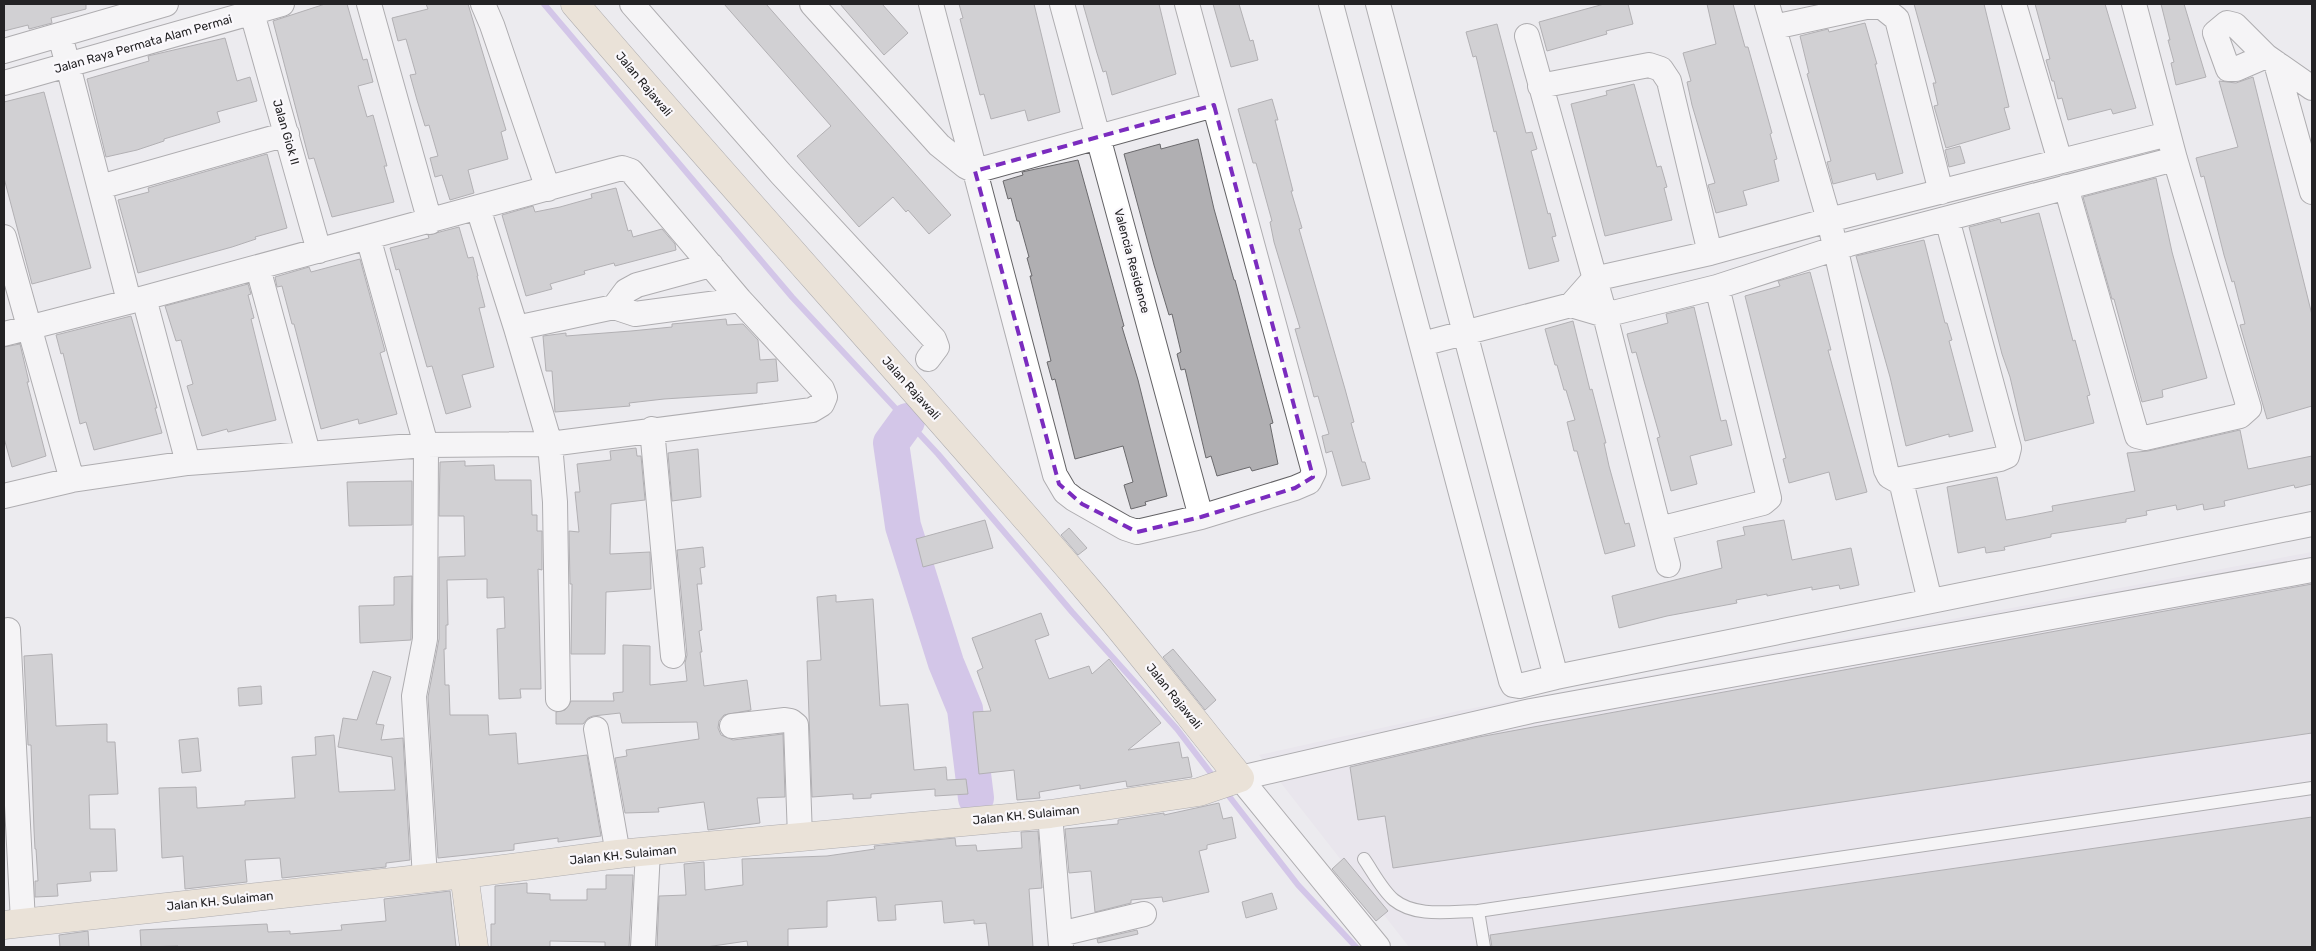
<svg xmlns="http://www.w3.org/2000/svg" width="2316" height="951" viewBox="0 0 2316 951" font-family="Rubik,sans-serif">
<style>
.built{fill:#e4e0eb}
.lines{fill:none;stroke-linecap:round;stroke-linejoin:round}
.stream{stroke:#b49adf;stroke-width:6}
.river{stroke:#b49adf;stroke-width:36}
.building{fill:#b0afb2;stroke:#6a696c}
.lane-casing{stroke:#636265;stroke-width:14}
.street-casing{stroke:#636265;stroke-width:26}
.secondary-casing{stroke:#636265;stroke-width:29}
.lane{stroke:#fff;stroke-width:12}
.street{stroke:#fff;stroke-width:24}
.secondary{stroke:#e7d8bd;stroke-width:28}
.marked{fill:none;stroke:#7b2cbf;stroke-width:4;stroke-dasharray:10 6;stroke-linejoin:round}
.labels{text-anchor:middle;dominant-baseline:central;stroke-width:4.5;stroke-linejoin:round;paint-order:stroke}
.street-label{font-size:12px;fill:#232224;stroke:#faf8fc}
</style>
<rect width="100%" height="100%" fill="#ecebef"/>
<path class="built" d="M2312,552V947H1409L1259,755L1458,711Z"/>
<g class="lines">
<path class="stream" d="M544,4L792,297L938,454L1072,612L1177,729L1216,780
M1225,791L1298,885L1356,947"/>
<path class="river" d="M907,421L891,443L903,526L946,663L965,709L976,798"/>
</g>
<path class="building" d="M4,4H86V9L51,18L52,23L29,29L28,25L4,31Z
M325,4H347L363,60L367,59L373,82L358,86L367,117L373,115L387,166H384L394,202L332,217L314,158L309,159L273,21Z
M426,4H468L506,130L501,132L508,159L468,170L474,193L450,200L442,175L435,177L430,158L438,156L429,125L425,126L417,100L410,75L416,74L406,39L398,41L392,18L428,9Z
M724,4H766L951,215L929,234L908,210L906,212L893,197L859,227L797,156L831,126Z
M840,4H882L908,33L884,55Z
M959,4H1034L1060,112L1028,121L1025,110L991,119L984,94L980,95L974,72L960,19L963,18Z
M1083,4H1159L1176,74L1112,95L1106,71L1103,72L1097,53Z
M1213,4H1239L1250,41L1253,40L1258,60L1231,67Z
M1604,4H1628L1633,24L1606,31L1607,34L1547,51L1539,22Z
M1707,4H1733L1745,47H1748L1772,133L1770,134L1777,159L1774,160L1779,181L1743,191L1747,205L1716,213L1708,185L1715,183L1692,105L1687,82L1691,81L1683,53L1716,44Z
M1914,4H1984L2009,107L2004,108L2010,129L1946,148L1934,106L1938,105L1933,83H1936Z
M2035,4H2105L2136,108L2113,114L2111,109L2068,120L2062,98L2058,99L2054,81H2052L2046,60L2050,59Z
M2161,4H2184L2206,77L2176,85L2171,63L2174,62L2168,40H2170Z
M1865,23L1877,64H1875L1903,173L1877,180L1875,173L1833,184L1827,162L1831,161L1807,74L1809,73L1800,36L1828,29L1829,32Z
M1497,24L1526,133L1532,132L1537,149L1531,151L1548,214L1550,213L1556,236L1552,237L1559,261L1529,269L1496,131L1494,132L1476,56L1473,57L1466,32Z
M225,38L237,81L250,77L257,101L217,112L220,122L164,139V141L137,150L106,157L87,79L149,61L148,56Z
M2253,77L2312,315V406L2267,419L2240,325L2245,324L2234,281L2232,282L2224,255L2204,176L2201,177L2196,158L2238,147L2219,81L2236,83Z
M1634,84L1657,167L1661,166L1667,187L1664,188L1672,220L1605,236L1571,104L1607,95L1606,91Z
M44,92L91,268L32,284L4,178V102Z
M1272,99L1278,120H1275L1293,191H1291L1302,228L1299,229L1345,389L1354,422L1351,423L1362,462H1365L1370,479L1342,486L1332,451L1326,453L1322,436L1329,434L1318,396L1314,397L1309,378L1295,329L1300,328L1274,242L1270,222L1272,221L1256,163H1253L1238,109Z
M1198,139L1214,209L1234,280H1235L1273,423L1270,424L1278,464L1252,471L1250,467L1217,476L1211,456L1206,458L1185,369L1181,370L1177,354L1181,352L1172,314L1169,315L1154,265L1124,154L1160,144L1161,149Z
M1960,146L1965,163L1949,167L1945,150Z
M267,154L287,228L255,237L256,239L232,247L138,273L118,200L149,192L148,188Z
M1078,160L1124,326L1122,327L1138,380L1167,496L1145,502L1146,505L1131,509L1124,485L1133,482L1123,446L1075,459L1055,379L1052,380L1047,362L1051,361L1030,276H1032L1027,258L1029,257L1019,221H1017L1011,198L1008,199L1003,181L1023,175L1022,172Z
M2156,178L2172,252L2207,378L2162,390L2163,397L2142,402L2114,299H2112L2083,197Z
M616,188L628,231L631,230L633,237L662,229L675,244L676,250L615,266L614,263L584,271L585,274L550,284L552,289L526,296L502,215L533,206L535,212L560,207L592,198L591,194Z
M2039,213L2073,341L2075,340L2090,395L2087,396L2094,423L2025,441L2010,377L2002,354L1969,227L2000,219L2001,223Z
M459,227L468,258L473,257L478,276H477L485,307L479,308L494,367L462,375L471,407L446,414L432,366L427,367L399,269L396,270L390,248L429,238L428,235Z
M1924,240L1945,323H1947L1952,340L1949,341L1973,431L1949,437V434L1906,446L1890,377L1856,256Z
M360,259L385,351L380,353L397,414L359,424L358,419L321,429L294,324H292L282,286L277,287L275,277L309,267L311,272Z
M1810,272L1831,350H1828L1867,492L1836,500L1829,472L1789,483L1783,459L1786,458L1745,296L1780,286L1778,281Z
M248,284L251,294L248,295L254,318L251,319L276,420L228,432L227,429L202,436L187,386L193,384L181,340L176,341L165,306Z
M1694,307L1721,421L1726,420L1732,445L1690,456L1697,484L1671,491L1657,438L1660,437L1644,381L1636,352L1632,353L1627,334L1668,323L1666,314Z
M131,316L157,408H155L162,433L94,450L86,422L80,424L63,353L61,354L56,335Z
M726,319L727,325L743,324L758,340L760,360L776,359L778,381L757,383V393L664,399L629,403L630,406L555,412L552,371H546L543,336L566,333V336L631,331L672,327V324Z
M1573,321L1590,390L1592,389L1606,443H1604L1609,466L1625,524L1629,523L1635,546L1605,554L1577,451H1574L1567,422L1575,420L1566,390H1564L1557,365H1555L1545,329Z
M20,344L29,382H27L46,456L12,467L4,438V347Z
M2240,430L2248,469L2312,456V484L2295,488L2294,485L2224,501L2225,506L2204,510L2203,504L2177,510L2176,505L2146,511L2147,515L2126,519V522L2051,534V537L2004,547L2005,550L1986,553L1985,547L1958,553L1947,487L1997,477L2006,520L2023,517L2053,511L2052,506L2135,491L2127,453L2148,451Z
M636,448L637,456H641L645,500L611,504L610,554L650,552L651,589L606,592L605,654H571L572,584H570L569,531L579,532L575,492H580L577,464L611,460L610,451Z
M698,449L701,497L672,501L668,453Z
M465,461V466L494,465L495,480H531L532,515H537V531H542V570L538,569L541,689H520L521,698L499,699L497,629L505,628L504,597L487,598V579L447,580L448,625H446V649H444L445,685H449L450,715H488L489,735L516,733L518,764L587,755L601,836L558,842V838L514,844V850L438,858L428,697L439,639V557L465,556L464,516H439L440,462Z
M412,481V525L349,526L347,482Z
M985,520L993,548L923,567L916,539Z
M1784,520L1792,560L1851,548L1859,585L1840,589L1839,585L1812,590V587L1767,596V594L1736,600L1737,603L1667,616L1619,628L1612,596L1722,568L1717,541L1745,535L1743,527Z
M1069,528L1087,548L1078,555L1061,535Z
M703,547L705,567L700,568L702,584H697L702,630L699,631L702,652H700L704,686L747,680L751,710L724,715L719,721L718,728L721,735L733,740L783,734L785,797L757,798L760,823L708,830L704,802L658,808L659,812L625,813L615,758L627,756L626,750L699,739L697,722L622,723L620,713L593,716L588,718L583,724H556V712L565,710L571,701H614L613,693L623,692V645L650,646V685L687,681L685,663L687,655L677,550Z
M412,576L411,640L360,643L359,606L394,605V577Z
M2312,584V733L1393,868L1385,816L1358,820L1350,767L1479,737Z
M836,595V602L873,599L880,706L908,704L914,770L946,767L947,780L966,779L968,794L935,796V789L871,794V798L853,799V794L812,797L807,661L821,660L817,597Z
M1041,613L1049,635L1035,640L1049,679L1089,666L1092,674L1109,659L1161,723L1128,750L1179,742L1182,758L1188,757L1192,777L1127,787L1126,781L1080,789V785L1039,792L1040,798L1017,800L1014,770L979,774L973,712L991,711L977,671L983,668L972,638Z
M1173,649L1216,700L1205,710L1163,657Z
M52,654L56,726L107,724V742H115L118,794L89,795L90,829H115L117,871L90,872L91,881L57,884L58,896L35,897V881H38L36,849H35L34,830L31,745H28L24,656Z
M373,671L391,677L376,724L384,725L381,740L403,738L410,860L386,863V867L282,878L280,858L245,860L247,882L185,889L183,856L162,858L159,788L196,787L197,808L245,805V801L295,798L292,757L316,755L315,737L334,735L339,792L395,790L392,757L338,747L343,718L357,720Z
M261,686L262,704L239,706L238,688Z
M198,738L201,771L182,773L179,740Z
M1219,803L1223,819L1232,817L1236,838L1207,845V849L1199,851L1209,892L1163,902L1162,897L1131,900V903L1095,912L1091,871L1069,873L1065,829L1118,824V820L1164,813V815Z
M2312,817V947H1492L1490,935Z
M1038,831L1042,888L1029,889L1033,947H989L986,923L974,924V920L944,923L942,901L895,905L896,920L878,921L876,897L827,901V927L788,929V947H748L747,941L706,947H657L659,896L686,895L684,864L704,862L705,890L743,885L742,859L827,856L875,849L874,846L955,838L956,846L976,845L977,851L1022,848L1021,832Z
M1344,858L1388,911L1376,921L1332,869Z
M606,875H633L629,947H605V942L550,941V947H491V924H495V886L527,883V893L550,894V900H587V889H606Z
M450,891L456,947H178V946L141,947L140,930L267,924L268,932L290,931V934L342,930L341,925L386,921L384,899Z
M1272,893L1277,909L1246,918L1242,902Z
M1137,930L1138,934L1098,943L1097,939Z
M88,931L89,947H60L59,935Z"/>
<g class="lines">
<defs>
<path id="lane" d="M1364,859C1373,872 1382,890 1394,900C1416,918 1452,911 1478,911L2312,788
M1478,911L1484,947"/>
<path id="street" d="M369,4L430,222
M483,4L492,25L548,189
M632,4L781,174L934,339L937,347L928,359
M812,4L939,145L965,166L975,171L1214,105
M931,4L1055,475L1065,492L1074,499L1125,528L1137,532L1201,517L1295,488L1309,482L1314,472L1187,4
M1062,4L1201,517
M1331,4L1511,681L1513,685L1519,686L1556,677L1378,4
M1767,4L1829,220L1886,470L1889,476L1896,480L2000,459L2007,456L2009,448L1947,219
M2014,4L2060,161
M252,13L319,251
M1774,27L1866,7H1882L1897,19L1941,192
M60,35L129,301
M1527,36L1605,315L1668,565
M4,51L166,4
M2266,56L2236,69H2228L2215,33L2227,23L2235,25L2266,56L2312,88
M2276,63L2312,192
M4,83L282,4
M1540,86L1649,65L1661,69L1669,81L1710,253
M100,187L287,134
M2066,187L2137,436L2145,438L2240,416L2249,408L2175,159L2134,4
M478,208L516,328L550,444L555,502L558,699
M4,237L72,480
M368,237L426,445L425,639L414,696L425,878
M258,268L308,453
M144,298L188,463
M1571,305L1594,279L1710,253L1829,220L2168,134
M614,307L626,291L637,285L711,265
M516,328L614,307L635,314L740,300
M4,334L144,298L622,168L631,171L740,300L822,389L825,397L822,404L812,410L550,444L426,445L188,463L72,480L4,496
M1422,344L1571,305L1605,315L1717,287L1849,244L2175,159
M652,429L673,656
M1901,481L1930,601
M1659,529L1763,503L1769,498L1717,287
M8,630L23,922
M1556,677L2312,524
M732,726L785,720L791,721L796,725L800,837
M596,729L618,854
M1050,814L1061,947
M1060,934L1144,914
M643,947L648,851
M1378,947L1240,778L1531,711L2312,570"/>
<path id="secondary" d="M464,874L474,947
M4,925L464,874L618,854L1050,814L1199,792L1240,778C1189,715 1140,651 1088,590C920,393 744,201 575,4"/>
</defs>
<use href="#lane" class="lane-casing"/>
<use href="#street" class="street-casing"/>
<use href="#secondary" class="secondary-casing"/>
<use href="#lane" class="lane"/>
<use href="#street" class="street"/>
<use href="#secondary" class="secondary"/>
</g>
<path d="M0 0H2316V951H0ZM1214,105L1313,477L1295,488L1201,517L1137,532L1082,504L1059,484L975,171Z" fill="#ecebef" fill-opacity=".55" fill-rule="evenodd"/>
<path class="marked" d="M1214,105L1313,477L1295,488L1201,517L1137,532L1082,504L1059,484L975,171Z"/>
<g class="labels">
<g class="street-label">
<text transform="translate(143 44) rotate(-16)">Jalan Raya Permata Alam Permai</text>
<text transform="translate(644 84) rotate(50)">Jalan Rajawali</text>
<text transform="translate(286 132) rotate(74)">Jalan Giok II</text>
<text transform="translate(1132 261) rotate(75)">Valencia Residence</text>
<text transform="translate(911 388) rotate(48)">Jalan Rajawali</text>
<text transform="translate(1174 696) rotate(51)">Jalan Rajawali</text>
<text transform="translate(1026 815) rotate(-6)">Jalan KH. Sulaiman</text>
<text transform="translate(623 855) rotate(-6)">Jalan KH. Sulaiman</text>
<text transform="translate(220 901) rotate(-6)">Jalan KH. Sulaiman</text>
</g>
</g>
<rect width="2316" height="951" fill="none" stroke="#232224" stroke-width="10"/>
</svg>
